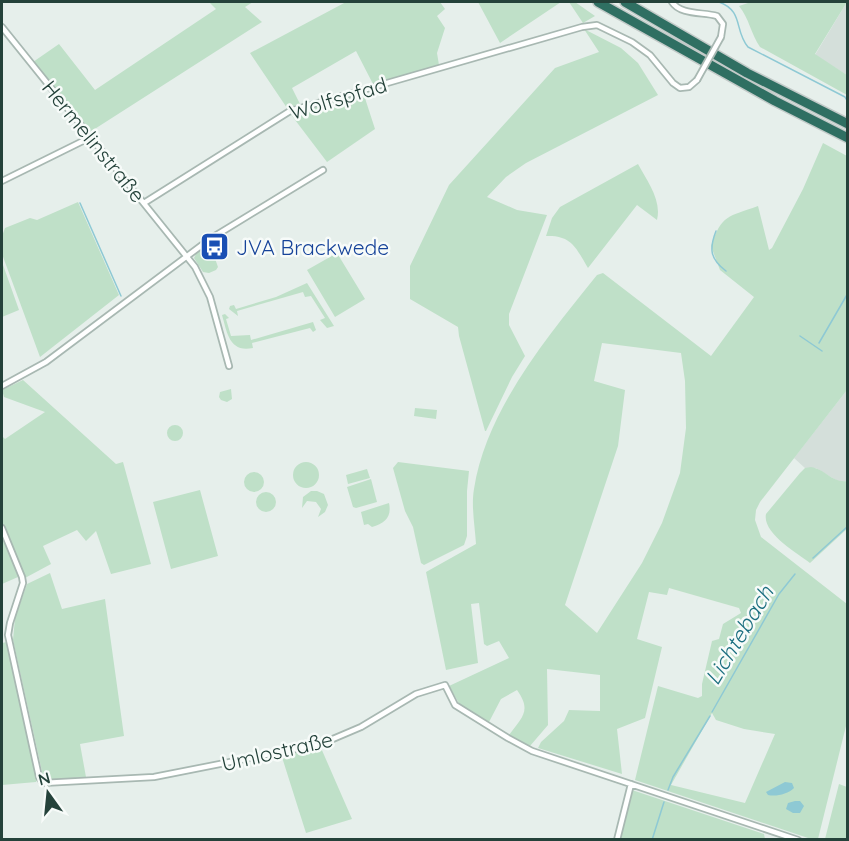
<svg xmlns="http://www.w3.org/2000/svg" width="849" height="841" viewBox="0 0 849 841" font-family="Quicksand,sans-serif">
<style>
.built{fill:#d4dfda}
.green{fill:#bfe0c8;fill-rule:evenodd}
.water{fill:#8ec9d4}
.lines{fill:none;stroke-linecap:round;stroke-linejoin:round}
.stream{stroke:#8ec9d4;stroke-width:1.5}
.street-casing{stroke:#a8b8b2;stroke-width:8}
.highway-casing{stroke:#c2cac8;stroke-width:12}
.street{stroke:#fff;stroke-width:4.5}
.highway{stroke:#2f6f62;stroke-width:9}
.street-bridge-casing{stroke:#a8b8b2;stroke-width:8;stroke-linecap:butt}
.street-bridge{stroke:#fff;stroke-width:4.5}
.labels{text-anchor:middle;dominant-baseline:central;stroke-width:5;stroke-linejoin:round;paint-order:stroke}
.street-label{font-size:21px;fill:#24423a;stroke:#f7fbf9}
.transit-label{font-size:21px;fill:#164399;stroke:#f7fbf9;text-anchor:start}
.water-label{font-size:22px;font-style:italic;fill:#1c6f80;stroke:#f7fbf9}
</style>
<rect width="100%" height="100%" fill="#e6efeb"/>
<path class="built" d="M847,2V75L815,55Z
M847,390V481L839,482L816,468H805L794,458Z"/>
<path class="green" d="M209,2H253L245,7L262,22L90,132L33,62L59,44L95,90L216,9Z
M346,2H440L445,9L437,16L445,28L437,53L439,65L373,84L356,51L292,88L300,104L287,108L250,53Z
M478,2H561L500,43Z
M569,2H575L595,16L583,23Z
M751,2H847L815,54L847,75V95L760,47C751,34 749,18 739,6Z
M584,29L621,48L638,63L658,95L526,163L506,177L487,197L517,210L547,215L509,314V325L525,356L512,377L486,431H485L459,336L458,327L410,299V266L449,185L555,68L599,52Z
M363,92L375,129L327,162L289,112Z
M823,143L847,156V390L760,502L756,510L755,520L761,537L847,604V722L818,839H811L635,780L658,686L698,698L702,696V684L712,641L719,639L723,624L741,613L739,608L669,588L667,595L649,592L637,639L662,647L645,718L617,729L622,774L538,748L541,742L564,721L569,710L600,711V675L547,669L548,725L530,746L509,735C522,717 532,711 517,690L501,699L489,722L460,705L449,686L509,658L499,641L487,646L484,644L479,603L471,604L478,663L446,670L426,572L476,544C475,527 471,506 474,489C486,410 548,336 597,275L603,273L711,356L754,297L720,270L711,246C722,214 728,217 758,206L769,250L772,248L803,189ZM602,343L681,353L685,381L686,428L680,473L662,523L642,563L597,633L565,605L618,446L625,390L594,381ZM712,713L716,720L744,729L775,734L745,803L671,785Z
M638,164C647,181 662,200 657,220L637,205L588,268C576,248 572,235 546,236L552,218L560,207Z
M78,202L119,295L40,357L2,254V236L5,228L30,218L37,220Z
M205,248L212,250L218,267L216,270L209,273L203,272L194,258L197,252Z
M337,253L365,299L335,317L307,270Z
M2,262L19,310L2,317Z
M307,283L334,326L327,328L320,320L325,318L311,296L305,297L303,292L237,311L238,316L229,309L230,306L234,305L236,309L276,297Z
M225,314L229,318L226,319L231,336L250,335L251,340L313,322L316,330L313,332L310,328L252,343L253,348C229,353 227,332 222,315Z
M23,380L116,464L123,462L151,564L111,574L96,531L86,541L77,530L43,546L51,564L25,578L2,524V436L5,439L45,412L4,397L2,390Z
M231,389L232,399L227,402L221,400L219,397L220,392Z
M415,408L437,410L436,419L414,416Z
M167 433a8 8 0 1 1 16 0a8 8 0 1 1-16 0Z
M293 475a13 13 0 1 1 26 0a13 13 0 1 1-26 0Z
M398,462L469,471L467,491V536L464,545L424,565L421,563L413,527L405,511L393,468Z
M811,467C825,469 832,483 847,481L848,528L810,563C797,553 762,533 766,514L800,473L805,468Z
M367,469L370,478L348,484L346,475Z
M244 482a10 10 0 1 1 20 0a10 10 0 1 1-20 0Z
M371,479L377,502L356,508L353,507L347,487Z
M200,490L218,556L171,569L153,502Z
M311,491H317L324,494L328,505L325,512L318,517L321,509L316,502L307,501L302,508L303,497Z
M256 502a10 10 0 1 1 20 0a10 10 0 1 1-20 0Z
M389,503C392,517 385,523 372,527L368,524L364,525L361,512Z
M2,535L18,577L2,584Z
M50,573L62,609L105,599L124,736L80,744L86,777L51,780L43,776L13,640L15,618L27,584Z
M7,642L37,780L36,782L2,785V643Z
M317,746L321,748L352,819L306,833L281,754Z
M839,784L847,787V839H825Z
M632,790L764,834L765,839L620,840Z"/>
<path class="water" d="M785,782L792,783L794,788C788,794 776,797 768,795L766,792Z
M795,801H800L804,806L800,813H793L786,809L788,803Z"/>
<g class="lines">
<path class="stream" d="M719,2C744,11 734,31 748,47L845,97L846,99
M80,203L121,296
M716,231C709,249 710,259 726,271
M800,336L822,351
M819,343L848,293
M813,558L848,526
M712,712L779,594L795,574
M668,790L673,777L710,716
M652,840L664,802"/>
<defs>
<path id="street" d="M672,2C680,15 703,12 717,16L723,24L721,37
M2,27L195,267L210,297L229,366
M2,181L91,137
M144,203L290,111L582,27L597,25L632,42L650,55L673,83L680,88L689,87L697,80
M2,386L46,362L210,239L323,170
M2,528L22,577L23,583L10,623L8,635L39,777L43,783L154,777L321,744L361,727L416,694L445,685L455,705L508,738L532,751L798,840
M617,840L631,784"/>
<path id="highway" d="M598,2L775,101L848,138
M625,2L747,73L848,124"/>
</defs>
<use href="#street" class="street-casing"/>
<use href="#highway" class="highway-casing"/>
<use href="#street" class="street"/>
<use href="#highway" class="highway"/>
<defs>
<path id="street-bridge" d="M697,80L721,37"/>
</defs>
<use href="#street-bridge" class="street-bridge-casing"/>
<use href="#street-bridge" class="street-bridge"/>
</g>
<defs>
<symbol id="bus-square" viewBox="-11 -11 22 22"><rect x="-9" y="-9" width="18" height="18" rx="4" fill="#1a4fb4" stroke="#f7fbf9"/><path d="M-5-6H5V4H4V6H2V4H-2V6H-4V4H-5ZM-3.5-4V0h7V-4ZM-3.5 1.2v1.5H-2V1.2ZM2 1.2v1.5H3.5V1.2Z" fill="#fff"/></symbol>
</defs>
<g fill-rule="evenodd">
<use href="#bus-square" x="198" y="230" width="33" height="33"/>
</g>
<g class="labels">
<g class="street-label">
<text transform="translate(338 98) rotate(-17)">Wolfspfad</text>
<text transform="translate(94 141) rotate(51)">Hermelinstraße</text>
<text transform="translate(277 751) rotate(-13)">Umlostraße</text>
</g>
<g class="transit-label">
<text x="236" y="247">JVA Brackwede</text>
</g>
<g class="water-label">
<text transform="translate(739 635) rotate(-59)">Lichtebach</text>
</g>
</g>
<rect width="849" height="841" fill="none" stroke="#24423a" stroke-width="6"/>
<g transform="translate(48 793) rotate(345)" stroke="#f7fbf9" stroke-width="4.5" paint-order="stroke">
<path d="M0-4.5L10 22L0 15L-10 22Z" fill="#24423a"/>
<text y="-9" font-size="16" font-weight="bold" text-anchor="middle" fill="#24423a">N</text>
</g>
</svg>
